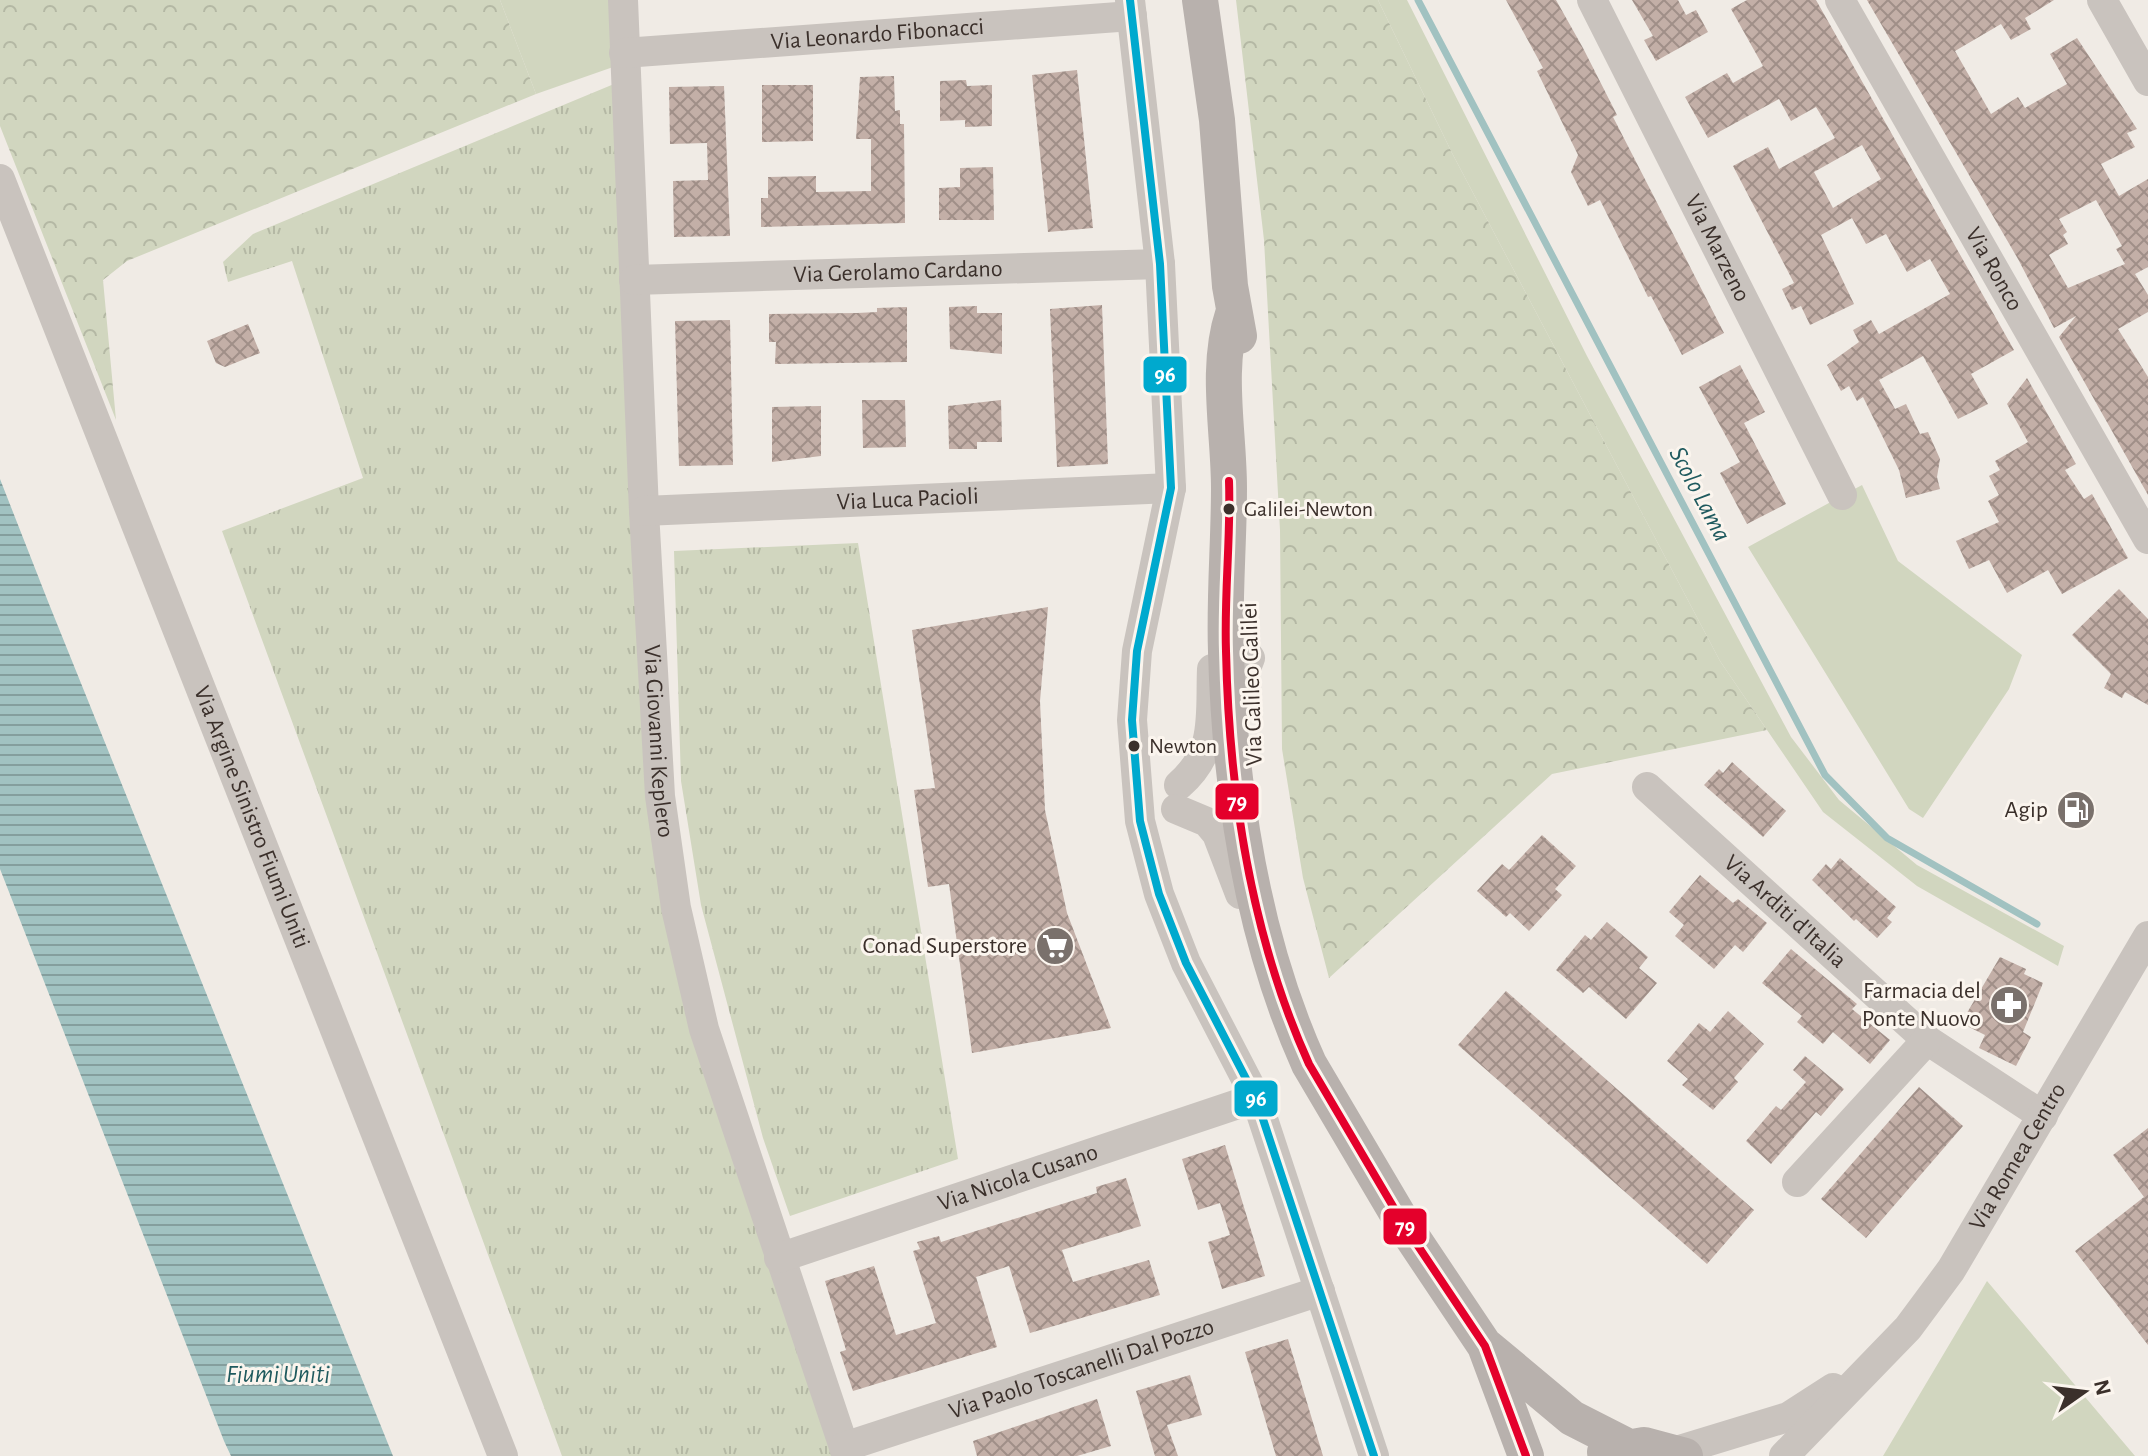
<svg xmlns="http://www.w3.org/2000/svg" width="2148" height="1456" viewBox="0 0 2148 1456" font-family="'Alegreya Sans',sans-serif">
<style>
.grass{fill:#d1d6bf}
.forest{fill:url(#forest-crowns)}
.park{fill:url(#park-tufts)}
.water{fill:url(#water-rules)}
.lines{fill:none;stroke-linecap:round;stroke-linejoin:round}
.stream{stroke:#a1c2c1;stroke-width:7}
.building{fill:url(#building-cross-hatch);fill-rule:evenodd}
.minor{stroke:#c9c3be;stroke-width:30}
.major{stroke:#b8b1ad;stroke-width:36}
.bus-1-casing{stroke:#fbf5ee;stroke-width:14}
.bus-2-casing{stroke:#fbf5ee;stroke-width:14}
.bus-1{stroke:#00a9ce;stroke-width:8}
.bus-2{stroke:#e4002b;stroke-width:8}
.bus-dot{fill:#3b302b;stroke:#fbf5ee;stroke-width:3}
.labels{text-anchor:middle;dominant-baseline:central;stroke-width:6;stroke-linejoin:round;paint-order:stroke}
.bus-label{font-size:22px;fill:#3b302b;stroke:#fbf5ee;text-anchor:start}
.street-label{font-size:24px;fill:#3b302b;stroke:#fbf5ee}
.poi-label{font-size:24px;fill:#3b302b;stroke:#fbf5ee;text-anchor:end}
.water-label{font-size:26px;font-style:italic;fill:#1f5a5e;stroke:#fbf5ee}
.line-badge{stroke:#fbf5ee;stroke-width:3}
.badge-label{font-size:22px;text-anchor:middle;font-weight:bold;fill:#fff}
</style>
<defs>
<pattern id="forest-crowns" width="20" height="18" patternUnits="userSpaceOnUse" patternTransform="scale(2)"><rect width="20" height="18" fill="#d1d6bf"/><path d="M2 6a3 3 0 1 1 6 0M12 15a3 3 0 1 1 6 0" fill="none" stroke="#b4b8a4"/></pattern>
<pattern id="park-tufts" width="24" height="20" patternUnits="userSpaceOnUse" patternTransform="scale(2)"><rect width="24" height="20" fill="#d1d6bf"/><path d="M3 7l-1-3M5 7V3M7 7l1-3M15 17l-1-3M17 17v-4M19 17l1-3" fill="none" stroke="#b4b8a4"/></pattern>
<pattern id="water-rules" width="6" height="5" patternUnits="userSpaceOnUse" patternTransform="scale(2)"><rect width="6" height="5" fill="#a1c2c1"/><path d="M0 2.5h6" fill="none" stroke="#849e9d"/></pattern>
<pattern id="building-cross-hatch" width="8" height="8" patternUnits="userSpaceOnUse" patternTransform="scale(2)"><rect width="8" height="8" fill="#c3afa7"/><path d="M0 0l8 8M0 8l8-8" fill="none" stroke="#a08f88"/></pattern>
</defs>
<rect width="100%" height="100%" fill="#f0ebe5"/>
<path class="grass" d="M500,0H614L616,66L536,94Z
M1378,0H1407L1587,356L1791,737L1839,800L1917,865L2064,946L2058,966L1917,886L1823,812L1720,661L1452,153Z
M1862,485L1898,561L2022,655L2009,689L1923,818L1909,809L1748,547Z
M1987,1281L2135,1456H1883Z"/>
<path class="forest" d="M0,0H500L536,94L127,261L103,280L116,420L0,126Z
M1236,0H1378L1452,153L1720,661L1767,730L1552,774L1329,978L1303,878L1282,749L1280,530L1264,240Z"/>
<path class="park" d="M614,84L655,862L832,1456H562L222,531L363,478L292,261L228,282L223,262L253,234Z
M858,543L958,1159L790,1216L763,1138L701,905L681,781L674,551Z"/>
<path class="water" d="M0,479L49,604L393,1456H231L224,1441L0,869Z"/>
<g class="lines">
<path class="stream" d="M1418,0L1825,775L1887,838L2037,924"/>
</g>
<path class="building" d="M1506,0H1556L1583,48L1617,115L1613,117L1724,333L1682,355L1651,296L1648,297L1600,200L1588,206L1571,172L1578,155L1537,71L1543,68Z
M1632,0H1678L1686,15L1696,10L1708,32L1656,61L1644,40L1653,36Z
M1747,0H1816L2014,350L1971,374L1988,404L1958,419L1923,356L1879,380L1895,409L1906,404L1920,434L1928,432L1940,459L1937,477L1940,489L1906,498L1899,470L1863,397L1857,401L1849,386L1841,391L1827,365L1859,342L1853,330L1871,320L1879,334L1950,294L1930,259L1907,272L1886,234L1866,244L1852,218L1821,235L1854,304L1810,325L1801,306L1792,310L1782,289L1794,283L1733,166L1768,147L1779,169L1835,138L1816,107L1791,121L1779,99L1708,138L1685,97L1727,73L1733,83L1763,66L1731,9ZM1862,145L1881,179L1833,208L1814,172Z
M1867,0H2054L2025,18L2031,29L2011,40L2001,24L1955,51L1991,114L2018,97L2025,108L2067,84L2050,54L2077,38L2137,129L2127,133L2135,147L2101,164L2119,196L2148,179V267L2135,274L2148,295V312L2118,329L2148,377V495L2059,337L2076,316L2054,328L2018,259ZM2096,200L2122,246L2116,249L2125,264L2068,288L2049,255L2068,244L2063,235L2067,232L2059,219Z
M1077,70L1093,228L1048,232L1032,75Z
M894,76L895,111L900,110V124H904L905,223L761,227V198H768V177L816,176V192L871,191V139H856L860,77Z
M966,80L967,86L992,85V126L965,127V120L940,121V81Z
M762,85H813V141L762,142Z
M724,86L730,236L674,237L673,181L708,180L707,143L670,144L669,87Z
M993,167L994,220H939V188L960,187V168Z
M1102,305L1108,464L1057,467L1050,309Z
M977,306V313H1002V354L950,349L949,307Z
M907,307V362L775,364L776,342H769V314L857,313L877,312V308Z
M730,320L733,465L679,466L675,321Z
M248,324L260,353L225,367L216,363L207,341Z
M1740,365L1765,412L1744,423L1786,504L1747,524L1720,473L1740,462L1699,387Z
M2027,378L2076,464L2065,470L2084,499L2092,494L2128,558L2062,594L2048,570L2007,593L1989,560L1969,569L1956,541L1999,522L1988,501L1999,495L1989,476L2000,470L1995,461L2028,442L2007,404Z
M862,400H905L906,447L863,448Z
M1001,400L1002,442H977V449H949L948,406Z
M821,406V456L772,462V407Z
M2119,589L2148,619V705L2125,692L2122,698L2104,688L2111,674L2072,635Z
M1048,607L1040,701L1045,810L1067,913L1111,1028L972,1053L949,884L928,887L914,790L935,788L912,630Z
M1732,762L1786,811L1763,837L1704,785L1719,769L1723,773Z
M1542,835L1576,866L1555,889L1562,895L1529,931L1510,913L1506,917L1477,891L1502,864L1509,870Z
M1840,858L1896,907L1887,918L1892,922L1877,938L1856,919L1854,921L1812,880L1826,864L1831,869Z
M1700,875L1733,903L1738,899L1767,923L1743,952L1735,945L1714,969L1675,936L1684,925L1669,912Z
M1607,922L1648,957L1639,968L1657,983L1626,1019L1589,987L1583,993L1556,970L1585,935L1591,940Z
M1791,949L1857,1004L1852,1009L1890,1040L1870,1064L1833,1032L1823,1044L1797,1022L1802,1016L1762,983Z
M2000,957L2026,969L2024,974L2043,983L2023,1032L2031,1037L2016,1066L1979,1048L1985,1035L1961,1023Z
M1506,991L1754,1210L1707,1264L1458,1045Z
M1728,1011L1764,1044L1734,1078L1738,1082L1713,1110L1682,1085L1688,1079L1667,1061L1699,1023L1710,1032Z
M1805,1056L1844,1089L1821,1116L1816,1112L1771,1164L1746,1141L1776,1106L1781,1110L1806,1082L1793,1070Z
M1919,1087L1963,1126L1866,1238L1821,1199Z
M2148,1128V1345L2075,1251L2144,1197L2113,1155Z
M1225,1145L1265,1276L1222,1289L1208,1242L1230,1235L1220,1203L1198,1210L1182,1159Z
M1126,1178L1141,1226L1062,1250L1073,1282L1149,1260L1160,1295L1030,1333L1009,1266L976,1277L997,1347L853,1391L840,1352L846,1350L825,1281L874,1266L896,1335L936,1323L913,1251L920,1249L917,1242L939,1236L941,1242L992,1226L1097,1193L1096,1187Z
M1288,1339L1323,1456H1276L1245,1352Z
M1190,1375L1202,1415L1167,1425L1178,1456H1155L1136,1391Z
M1097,1399L1111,1446L1077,1456H977L973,1441Z"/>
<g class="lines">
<g class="minor">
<path id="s1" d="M623,0L644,511L660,796L676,908L704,1029L847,1456"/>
<path d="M1130,0L1160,264L1171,488L1137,651L1132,720L1140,821L1159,894L1186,963L1256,1098L1374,1456"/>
<path id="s2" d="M1592,0L1842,495"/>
<path id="s3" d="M1840,0L2148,539"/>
<path d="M2102,0L2148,81"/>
<path id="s4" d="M624,53L1132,16"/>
<path id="s5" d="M0,179L503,1456"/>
<path id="s6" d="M634,280L1160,264"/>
<path id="s7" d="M644,511L1171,488"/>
<path d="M1243,706L1241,681L1250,658"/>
<path d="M1179,785C1218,751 1210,716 1212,669"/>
<path id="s8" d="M1647,787L1927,1040L2043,1116"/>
<path d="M1176,809L1207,822L1217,834L1240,894"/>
<path d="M1797,1182L1927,1040"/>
<path id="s9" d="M779,1258L1256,1098"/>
<path id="s10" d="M844,1447L1320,1291"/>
<path d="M1676,1451L1788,1417L1833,1388"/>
<path id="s11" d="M1784,1456L1908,1328L1951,1270L2148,936"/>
</g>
<path class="major" d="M1200,0L1217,120L1230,286L1239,336
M1233,314C1215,368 1229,432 1229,488C1229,543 1224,597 1226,652C1230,792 1251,935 1309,1064L1404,1225L1485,1346L1526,1456
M1487,1347L1572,1418L1627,1446
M1605,1452L1644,1445L1685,1456"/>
<defs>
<path id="bus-1" d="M1130,0L1160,264L1171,488L1137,651L1132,720L1140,821L1159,894L1186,963L1256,1098L1374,1456"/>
<path id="bus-2" d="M1229,481C1231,537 1224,594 1226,651C1229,791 1251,936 1309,1064L1404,1225L1485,1346L1526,1456"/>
</defs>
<use href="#bus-1" class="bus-1-casing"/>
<use href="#bus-2" class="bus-2-casing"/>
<use href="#bus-1" class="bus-1"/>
<use href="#bus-2" class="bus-2"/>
</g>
<defs>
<symbol id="fuel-disc" viewBox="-11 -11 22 22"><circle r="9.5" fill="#7a716c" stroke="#fbf5ee"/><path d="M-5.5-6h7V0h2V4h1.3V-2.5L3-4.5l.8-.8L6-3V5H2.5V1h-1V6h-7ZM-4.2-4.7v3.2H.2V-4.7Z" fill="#fff"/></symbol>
<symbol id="supermarket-disc" viewBox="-11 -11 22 22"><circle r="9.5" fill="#7a716c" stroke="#fbf5ee"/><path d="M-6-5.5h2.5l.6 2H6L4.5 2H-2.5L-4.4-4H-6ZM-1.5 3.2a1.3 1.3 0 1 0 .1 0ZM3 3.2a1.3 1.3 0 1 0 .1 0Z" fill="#fff"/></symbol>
<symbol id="pharmacy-disc" viewBox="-11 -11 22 22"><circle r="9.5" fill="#7a716c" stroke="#fbf5ee"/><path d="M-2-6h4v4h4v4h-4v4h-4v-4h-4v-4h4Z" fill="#fff"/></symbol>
</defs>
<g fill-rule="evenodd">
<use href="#fuel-disc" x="2054" y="788" width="44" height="44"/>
<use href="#supermarket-disc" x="1033" y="924" width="44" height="44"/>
<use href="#pharmacy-disc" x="1987" y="983" width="44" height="44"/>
</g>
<g class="bus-dot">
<circle cx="1229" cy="509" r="7"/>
<circle cx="1134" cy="746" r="7"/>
</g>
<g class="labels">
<g class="bus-label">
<text x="1244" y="509">Galilei-Newton</text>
<text x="1149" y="746">Newton</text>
</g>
<g class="street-label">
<text stroke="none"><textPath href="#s4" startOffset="254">Via Leonardo Fibonacci</textPath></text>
<text stroke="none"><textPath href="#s2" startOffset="278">Via Marzeno</textPath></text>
<text stroke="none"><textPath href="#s3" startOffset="310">Via Ronco</textPath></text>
<text stroke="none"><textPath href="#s6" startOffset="264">Via Gerolamo Cardano</textPath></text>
<text stroke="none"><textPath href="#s7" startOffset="264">Via Luca Pacioli</textPath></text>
<text transform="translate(1252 684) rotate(-92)">Via Galileo Galilei</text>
<text stroke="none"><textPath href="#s1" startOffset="742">Via Giovanni Keplero</textPath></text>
<text stroke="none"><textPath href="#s5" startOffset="686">Via Argine Sinistro Fiumi Uniti</textPath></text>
<text stroke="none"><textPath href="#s8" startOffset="186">Via Arditi d'Italia</textPath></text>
<text stroke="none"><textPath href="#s11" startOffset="382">Via Romea Centro</textPath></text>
<text stroke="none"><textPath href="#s9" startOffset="252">Via Nicola Cusano</textPath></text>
<text stroke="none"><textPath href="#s10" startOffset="250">Via Paolo Toscanelli Dal Pozzo</textPath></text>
</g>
<g class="poi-label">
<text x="2048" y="810">Agip</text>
<text x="1027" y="946">Conad Superstore</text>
<text x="1981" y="991">Farmacia del<tspan x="1981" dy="28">Ponte Nuovo</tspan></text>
</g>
<g class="water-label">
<text transform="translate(1700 494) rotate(62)">Scolo Lama</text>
<text x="278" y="1374">Fiumi Uniti</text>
</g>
</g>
<g class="line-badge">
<rect x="1142" y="355" width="46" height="39" rx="8" fill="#00a9ce"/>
<rect x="1214" y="782" width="46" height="39" rx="8" fill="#e4002b"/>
<rect x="1233" y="1079" width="46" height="39" rx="8" fill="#00a9ce"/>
<rect x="1382" y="1207" width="46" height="39" rx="8" fill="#e4002b"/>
</g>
<g class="badge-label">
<text x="1165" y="382">96</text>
<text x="1237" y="809">79</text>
<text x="1256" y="1106">96</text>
<text x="1405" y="1234">79</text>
</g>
<g transform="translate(2084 1392) rotate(76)" stroke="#fbf5ee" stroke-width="6" paint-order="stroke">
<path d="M0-6L14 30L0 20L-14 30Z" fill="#3b302b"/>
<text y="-12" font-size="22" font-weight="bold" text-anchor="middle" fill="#3b302b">N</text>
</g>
</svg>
